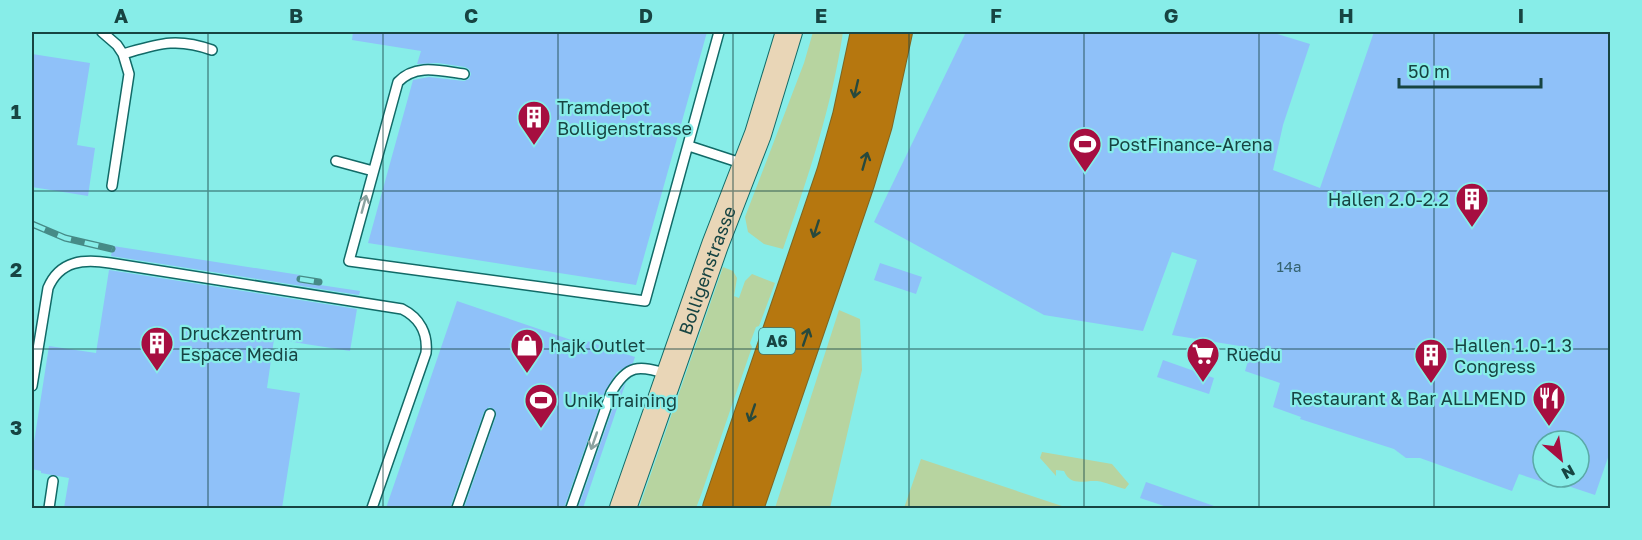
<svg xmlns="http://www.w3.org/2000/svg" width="1642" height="540" viewBox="0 0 1642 540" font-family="'Golos Text',sans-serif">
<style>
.green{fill:#b7d4a0}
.building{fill:#8fc1f9}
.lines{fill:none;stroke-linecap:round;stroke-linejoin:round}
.service-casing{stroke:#116a67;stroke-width:12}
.secondary-casing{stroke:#116a67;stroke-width:28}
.motorway-casing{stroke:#7e6521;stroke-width:34}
.service{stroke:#fff;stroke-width:9}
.secondary{stroke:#e9d6b7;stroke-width:26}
.motorway{stroke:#b6770f;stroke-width:32}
.rail-casing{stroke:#468b87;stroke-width:7}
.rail{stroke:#87ede8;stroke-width:4.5;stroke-dasharray:14;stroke-linecap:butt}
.oneway{stroke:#27493d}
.oneway2{stroke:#8ba2a0}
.grid{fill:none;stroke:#174442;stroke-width:1.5;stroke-opacity:0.55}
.labels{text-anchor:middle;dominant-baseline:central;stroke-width:4.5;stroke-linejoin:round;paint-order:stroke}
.number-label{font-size:15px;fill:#356370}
.shield{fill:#87ede8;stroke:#397774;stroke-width:1.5}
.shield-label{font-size:16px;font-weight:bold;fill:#174442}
.poi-label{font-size:18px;fill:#174442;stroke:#87ede8;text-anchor:start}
.street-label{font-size:18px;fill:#174442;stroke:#87ede8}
.neatline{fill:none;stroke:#174442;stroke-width:2}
.grid-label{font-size:20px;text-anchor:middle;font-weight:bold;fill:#174442}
</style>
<rect width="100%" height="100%" fill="#87ede8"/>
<path class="green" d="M813,32H843C832,106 808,178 783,249L764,244L748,232L745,217L804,63Z
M723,267L733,271L737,278L734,296L739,298L745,281L752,274L775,283L759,326L756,327L750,343L752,347L701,495L696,508H639Z
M839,310L860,319L862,370L830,508H775Z
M1042,452L1112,464L1129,484L1125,489C1116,487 1106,482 1097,481C1084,480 1071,487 1064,471L1056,470V476L1040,458Z
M921,459L1068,508H904Z"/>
<path class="building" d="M353,32H707L636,285L368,243L413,80L429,77L464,81L469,79L471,74L469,69L465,67L438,63L417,64L421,51L352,40Z
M966,32H1271L1310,44L1283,125L1273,170L1320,188L1374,32H1611V449L1595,495L1550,480L1551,477H1579V441H1543V482L1519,474L1512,491L1420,458H1406L1394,449L1300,419L1301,417L1273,407L1280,383L1245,371L1252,348L1172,335L1197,260L1172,252L1143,331L1044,315L874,222Z
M32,54L90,63L77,145L95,148L88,196L32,187Z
M113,246L300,275V282L360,291L359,295L111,256Z
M880,263L922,277L916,294L874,280Z
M109,270L357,309L350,351L274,339L267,388L300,393L282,508H64L69,478L41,473V471L32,469V455L49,346L96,353Z
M457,301L583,344L584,340L635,357L633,363L617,372L605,391L564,508H464L496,416L495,410L489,407L484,412L450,508H386Z
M1163,360L1214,378L1209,394L1157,377Z
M626,382L583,508H578L617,396Z
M1146,482L1214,506L1213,508H1170L1140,498Z"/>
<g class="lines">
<defs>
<path id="service" d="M102,32L117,45L123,54L129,74L112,186
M123,54C158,44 176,37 212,50
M464,74C441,71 416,63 398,82L349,261L645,301L719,32
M689,146L744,164
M336,161L373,171
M32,386L48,288C60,260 84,259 110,263L402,309C420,318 428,334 426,353L372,508
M49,508L53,481
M457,508L490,414
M571,508L611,393C627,364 639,365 667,374"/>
<g id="secondary">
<path id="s1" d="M623,508L715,245L758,134L789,32"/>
</g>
<path id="motorway" d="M719,508L833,173L849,116L867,32
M747,508L858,183L876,124L896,32"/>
</defs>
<use href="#service" class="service-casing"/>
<use href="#secondary" class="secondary-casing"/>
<use href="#motorway" class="motorway-casing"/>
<use href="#service" class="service"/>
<use href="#secondary" class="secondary"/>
<use href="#motorway" class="motorway"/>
<defs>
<path id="rail" d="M32,224L65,238L112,249
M300,279L319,282"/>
</defs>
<use href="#rail" class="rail-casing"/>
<use href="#rail" class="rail"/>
</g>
<defs><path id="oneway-shaft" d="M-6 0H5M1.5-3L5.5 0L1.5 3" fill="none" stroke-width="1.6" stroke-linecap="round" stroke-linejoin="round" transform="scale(1.5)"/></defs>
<g class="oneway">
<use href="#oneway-shaft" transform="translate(856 89) rotate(103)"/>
<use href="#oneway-shaft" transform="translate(865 161) rotate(-74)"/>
<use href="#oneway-shaft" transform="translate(816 229) rotate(108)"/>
<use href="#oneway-shaft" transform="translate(806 337) rotate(-71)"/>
<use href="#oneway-shaft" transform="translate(752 413) rotate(109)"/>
</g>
<g class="oneway2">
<use href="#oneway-shaft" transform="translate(364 204) rotate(-75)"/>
<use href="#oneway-shaft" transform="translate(594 441) rotate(109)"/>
</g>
<path class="grid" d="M208,32V508M383,32V508M558,32V508M733,32V508M909,32V508M1084,32V508M1259,32V508M1434,32V508M32,191H1610M32,349H1610"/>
<defs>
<symbol id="building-pin" viewBox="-11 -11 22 30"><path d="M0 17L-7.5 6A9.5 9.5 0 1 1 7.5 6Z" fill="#a60e40" stroke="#87ede8"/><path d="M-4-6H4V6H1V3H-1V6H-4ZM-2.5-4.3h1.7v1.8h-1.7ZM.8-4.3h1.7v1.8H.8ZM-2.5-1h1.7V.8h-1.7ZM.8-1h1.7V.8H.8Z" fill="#fff"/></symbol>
<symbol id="stadium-pin" viewBox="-11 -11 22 30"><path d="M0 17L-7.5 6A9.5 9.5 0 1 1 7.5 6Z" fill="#a60e40" stroke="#87ede8"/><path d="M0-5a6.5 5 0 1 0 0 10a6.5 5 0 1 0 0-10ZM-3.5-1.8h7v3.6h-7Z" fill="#fff"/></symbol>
<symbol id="shop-pin" viewBox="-11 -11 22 30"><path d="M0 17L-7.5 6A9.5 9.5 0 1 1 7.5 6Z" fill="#a60e40" stroke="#87ede8"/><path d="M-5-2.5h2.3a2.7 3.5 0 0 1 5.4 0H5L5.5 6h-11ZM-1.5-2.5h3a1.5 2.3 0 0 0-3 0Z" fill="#fff"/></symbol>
<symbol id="supermarket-pin" viewBox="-11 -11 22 30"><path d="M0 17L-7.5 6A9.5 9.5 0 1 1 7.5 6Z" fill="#a60e40" stroke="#87ede8"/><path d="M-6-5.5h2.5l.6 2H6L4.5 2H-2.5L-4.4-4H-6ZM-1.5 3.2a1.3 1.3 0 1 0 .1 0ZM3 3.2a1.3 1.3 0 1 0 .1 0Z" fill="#fff"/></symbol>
<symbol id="restaurant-pin" viewBox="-11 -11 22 30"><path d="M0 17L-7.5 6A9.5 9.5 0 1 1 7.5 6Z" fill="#a60e40" stroke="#87ede8"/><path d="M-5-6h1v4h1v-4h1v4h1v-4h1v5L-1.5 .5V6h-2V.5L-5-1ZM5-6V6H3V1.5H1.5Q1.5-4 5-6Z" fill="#fff"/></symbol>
</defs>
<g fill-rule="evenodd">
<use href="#building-pin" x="515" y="98" width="38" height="52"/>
<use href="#stadium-pin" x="1066" y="125" width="38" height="52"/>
<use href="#building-pin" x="1453" y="180" width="38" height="52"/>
<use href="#building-pin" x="138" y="324" width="38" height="52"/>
<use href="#shop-pin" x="508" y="326" width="38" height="52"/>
<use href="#supermarket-pin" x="1184" y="335" width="38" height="52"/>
<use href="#building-pin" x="1412" y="336" width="38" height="52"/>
<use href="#restaurant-pin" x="1530" y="379" width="38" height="52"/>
<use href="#stadium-pin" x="522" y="381" width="38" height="52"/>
</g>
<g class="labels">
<g class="number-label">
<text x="1289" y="266">14a</text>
</g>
<rect class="shield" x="759" y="328" width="36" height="26" rx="4.5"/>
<g class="shield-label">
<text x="777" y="341">A6</text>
</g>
<g class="poi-label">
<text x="557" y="107">Tramdepot<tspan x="557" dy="21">Bolligenstrasse</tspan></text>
<text x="1108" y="144">PostFinance-Arena</text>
<text x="1449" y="199" text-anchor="end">Hallen 2.0-2.2</text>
<text x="180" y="333">Druckzentrum<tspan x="180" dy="21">Espace Media</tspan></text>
<text x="550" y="345">hajk Outlet</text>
<text x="1454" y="345">Hallen 1.0-1.3<tspan x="1454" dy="21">Congress</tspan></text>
<text x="1226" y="354">Rüedu</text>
<text x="1526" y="398" text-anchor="end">Restaurant &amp; Bar ALLMEND</text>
<text x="564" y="400">Unik Training</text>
</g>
<g class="street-label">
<text stroke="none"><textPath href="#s1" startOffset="252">Bolligenstrasse</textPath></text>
</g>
</g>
<rect width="1642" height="540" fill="none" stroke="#87ede8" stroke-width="66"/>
<g transform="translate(1561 459) rotate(151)"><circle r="28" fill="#87ede8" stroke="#5aa9a6" stroke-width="1.5"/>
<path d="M0-4.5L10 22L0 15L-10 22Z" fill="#a60e40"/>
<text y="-9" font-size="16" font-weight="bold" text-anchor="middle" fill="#174442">N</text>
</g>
<path d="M1399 78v9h142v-9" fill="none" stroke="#174442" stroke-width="3"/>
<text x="1408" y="78" font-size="18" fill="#174442" stroke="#87ede8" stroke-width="4.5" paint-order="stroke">50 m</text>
<rect x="33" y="33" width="1576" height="474" class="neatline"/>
<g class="grid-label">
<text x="121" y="23">A</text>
<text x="296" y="23">B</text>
<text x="471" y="23">C</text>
<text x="646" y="23">D</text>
<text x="821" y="23">E</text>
<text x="996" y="23">F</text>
<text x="1171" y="23">G</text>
<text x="1346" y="23">H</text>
<text x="1521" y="23">I</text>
<text x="16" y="119">1</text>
<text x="16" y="277">2</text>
<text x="16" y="435">3</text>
</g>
</svg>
